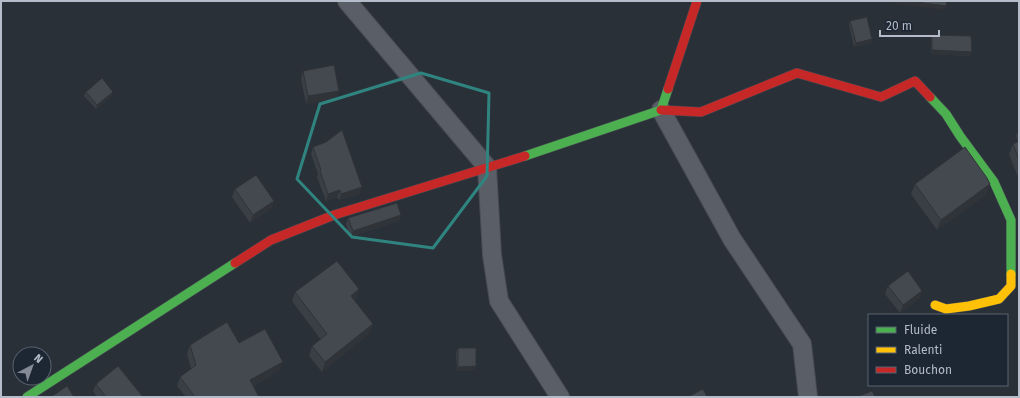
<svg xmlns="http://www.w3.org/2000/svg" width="1020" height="398" viewBox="0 0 1020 398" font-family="'Fira Sans',sans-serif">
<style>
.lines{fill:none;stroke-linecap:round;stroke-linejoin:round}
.street-casing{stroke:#484c53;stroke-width:20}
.fast-casing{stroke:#484c53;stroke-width:10}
.slow-casing{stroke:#484c53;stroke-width:10}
.jam-casing{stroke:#484c53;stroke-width:10}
.street{stroke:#5a5e66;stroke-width:18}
.fast{stroke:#4caf50;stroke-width:9}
.slow{stroke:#ffc107;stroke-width:9}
.jam{stroke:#c62828;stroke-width:9}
.wall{fill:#3a3f45}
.shaded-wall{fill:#303338}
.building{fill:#444950;stroke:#303338}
.marked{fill:none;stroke:#308480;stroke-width:3;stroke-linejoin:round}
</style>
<rect width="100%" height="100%" fill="#2a3038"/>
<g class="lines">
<defs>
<path id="street" d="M347,1L487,167L492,255L499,301L560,397
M661,110L732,239L802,344L808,397"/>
<path id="fast" d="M930,97L946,114L960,136L994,182L1011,220V274
M525,156L661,110L668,89
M27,397L235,263"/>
<path id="slow" d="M935,305L946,309L969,306L999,299L1011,286V274"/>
<path id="jam" d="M668,89L697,1
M661,110L701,112L797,73L881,97L915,81L930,97
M235,263L271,240L334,215L525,156"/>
</defs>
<use href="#street" class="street-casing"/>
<use href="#fast" class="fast-casing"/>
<use href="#slow" class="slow-casing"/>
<use href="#jam" class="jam-casing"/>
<use href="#street" class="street"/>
<use href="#fast" class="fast"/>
<use href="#slow" class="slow"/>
<use href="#jam" class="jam"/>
</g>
<path class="wall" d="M850,21L872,39L871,43L854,47L849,25Z
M932,35L970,56L931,54V39Z
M303,71L339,91L336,98L306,104L301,79Z
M86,92L112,96L96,109L84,96Z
M1019,129V174L1017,175L1009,154L1013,144L1018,142L1016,136Z
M313,147L360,194L339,200L337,197L326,201L317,177L318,174L311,154Z
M915,184L986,195L937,230L911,194Z
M235,189L274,201L271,209L250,223L232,197Z
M401,215L399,221L350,237L346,224L348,218Z
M888,286L920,298L900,313L885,294Z
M359,289L356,299L354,300L373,324L370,333L322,372L309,356L312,346L321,340L292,301L295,292Z
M239,343L280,370L253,386L259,397H186L177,386L180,377L191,369L187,354L190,345Z
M458,348L475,370L457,371L456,352Z
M20,354V367L15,362L16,358Z
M96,384L143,397H97L93,391Z"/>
<path class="shaded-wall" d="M893,1H909L946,6L944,10L892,3Z
M872,39L871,43L854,47L856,43Z
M932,50L972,52L970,56L931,54Z
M339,91L336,98L306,104L308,96Z
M113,92L112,96L96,109L97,105Z
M990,184L986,195L937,230L941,220Z
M362,187L360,194L339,200L341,194Z
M340,190L337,197L326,201L328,194Z
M274,201L271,209L250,223L253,215Z
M401,215L399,221L350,237L353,231Z
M359,289L356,299L347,305L351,296Z
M922,291L920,298L900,313L903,305Z
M373,324L370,333L322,372L325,362Z
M283,362L280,370L247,389L250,380Z
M476,366L475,370L457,371L458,367Z"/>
<path class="building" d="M909,1H947L946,6Z
M867,17L872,39L856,43L850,21Z
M932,35L971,36L972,52L932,50Z
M334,65L339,91L308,96L303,71Z
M102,78L113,92L97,105L86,92Z
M342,130L362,187L341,194L340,190L328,194L320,171L321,170L313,147L326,142Z
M1019,141V159L1013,144Z
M965,147L987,178L990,184L941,220L915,184Z
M256,175L274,201L253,215L235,189Z
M397,203L401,215L353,231L348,218Z
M337,261L359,289L351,296L373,324L325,362L312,346L327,334L295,292Z
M908,271L922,291L903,305L888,286Z
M227,322L239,343L265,329L283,362L250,380L259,397H195L180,377L196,365L190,345Z
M27,347L34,354H20V362L16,358Z
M458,348H476V366L458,367Z
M118,366L143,397H106L96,384Z
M67,386L74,397H51Z
M703,389L707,397H688Z
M872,391L875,397H857Z"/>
<path class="marked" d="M421,73L489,93L487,176L433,248L352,237L297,179L320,104Z"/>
<rect width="1020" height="398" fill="none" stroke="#b4bcc9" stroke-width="4"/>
<rect x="868" y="314" width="140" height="72" fill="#1d2633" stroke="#59626f"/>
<rect x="876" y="327" width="20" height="6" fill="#4caf50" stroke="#59626f"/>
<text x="904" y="334" font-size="12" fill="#b4bcc9">Fluide</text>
<rect x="876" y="347" width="20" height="6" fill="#ffc107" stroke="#59626f"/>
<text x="904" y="354" font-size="12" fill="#b4bcc9">Ralenti</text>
<rect x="876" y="367" width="20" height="6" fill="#c62828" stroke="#59626f"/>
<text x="904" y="374" font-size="12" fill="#b4bcc9">Bouchon</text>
<g transform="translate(32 366) rotate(41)"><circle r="19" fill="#1d2633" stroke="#59626f"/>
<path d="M0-3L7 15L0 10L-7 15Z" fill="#848b96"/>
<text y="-6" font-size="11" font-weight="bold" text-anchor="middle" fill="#b4bcc9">N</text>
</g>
<path d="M880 30v6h59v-6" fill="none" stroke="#b4bcc9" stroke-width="2"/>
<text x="886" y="30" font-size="12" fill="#b4bcc9" stroke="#1d2633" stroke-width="3" paint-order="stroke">20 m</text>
</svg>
